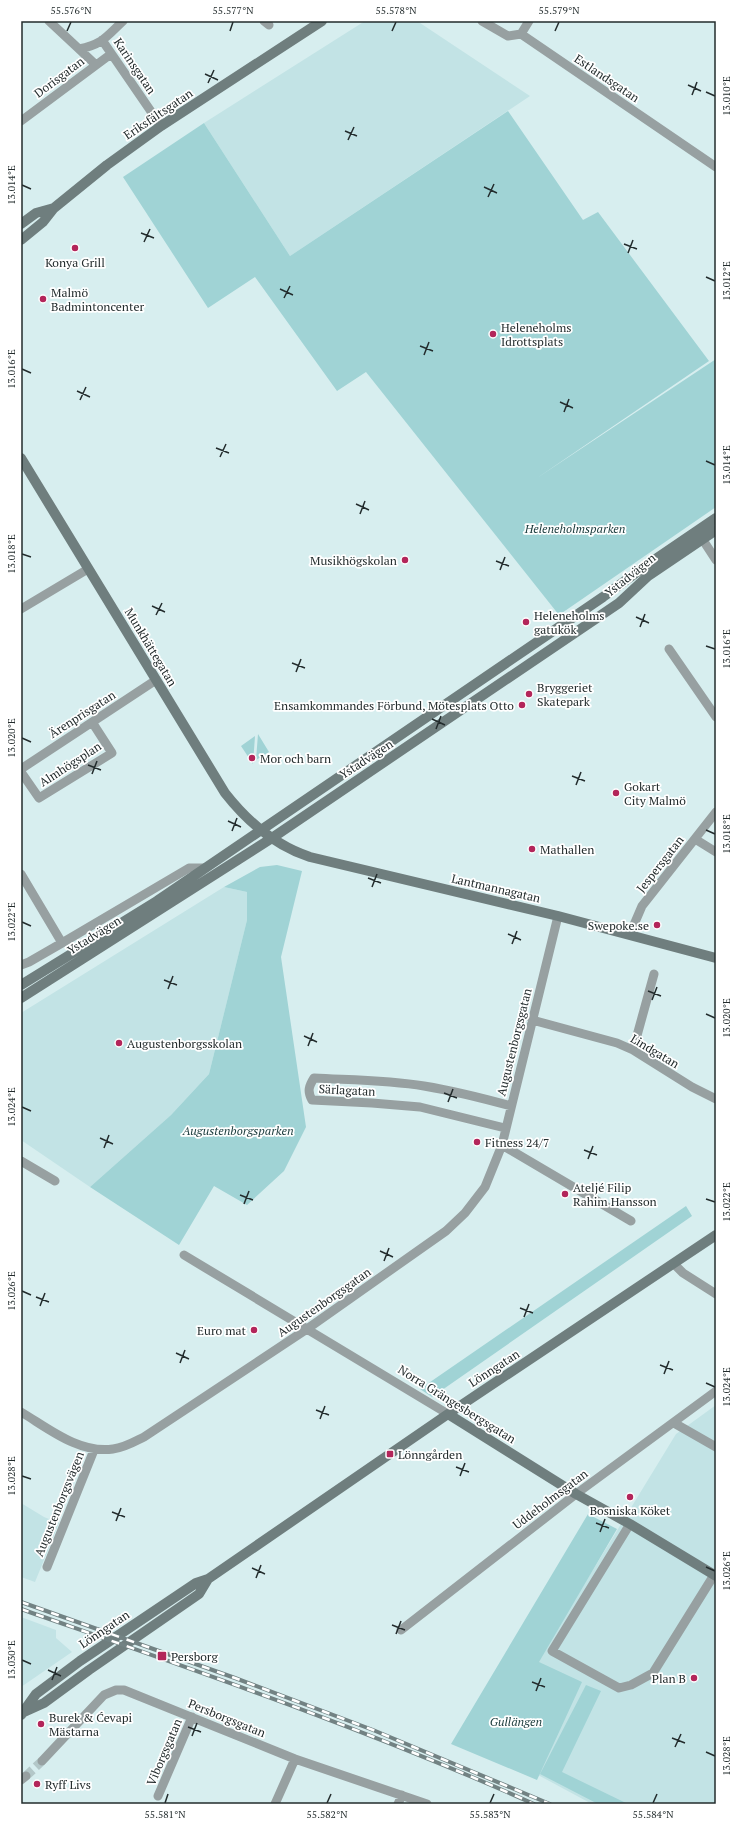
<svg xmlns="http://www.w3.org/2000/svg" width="737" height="1825" viewBox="0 0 737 1825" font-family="'PT Serif',serif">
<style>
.built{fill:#c2e3e5}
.green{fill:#a0d3d5}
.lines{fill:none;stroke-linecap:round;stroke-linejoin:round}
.street-tunnel{stroke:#b3c7c8;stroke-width:9;stroke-dasharray:9 4.5;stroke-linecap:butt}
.street{stroke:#97a0a1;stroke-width:9}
.secondary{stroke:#6f7e7e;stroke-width:10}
.rail-casing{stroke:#728283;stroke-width:4}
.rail{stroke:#fff;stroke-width:2.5;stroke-dasharray:8;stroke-linecap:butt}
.ticks{fill:none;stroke:#232c2d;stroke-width:1.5}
.poi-dot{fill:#b3255a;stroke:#fff;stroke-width:1.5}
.labels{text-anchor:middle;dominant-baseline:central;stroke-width:3.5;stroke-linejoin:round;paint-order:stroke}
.street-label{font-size:12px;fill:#232c2d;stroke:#fff}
.poi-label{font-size:12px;fill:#232c2d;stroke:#fff;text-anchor:start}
.park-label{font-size:12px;font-style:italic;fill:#193a3b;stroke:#fff}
.neatline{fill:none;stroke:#232c2d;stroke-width:1.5}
.ticks-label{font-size:10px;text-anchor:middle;fill:#232c2d}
</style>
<rect width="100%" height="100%" fill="#d7eeef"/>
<path class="built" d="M365,21H417L530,96L290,256L204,123Z
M224,887L247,892V920L209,1074L171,1115L90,1187L21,1140V1013Z
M716,1405V1804H592L538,1775V1660L676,1434Z
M21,1503L44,1517L59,1523L35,1582L21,1577Z
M21,1617L56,1630V1638L72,1652L21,1687Z"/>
<path class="green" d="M508,111L583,220L598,212L709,361L537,478L716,359V507L559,615L366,372L337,391L255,277L208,308L123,177L204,123L290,256Z
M258,734L269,752L256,760Z
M255,736L253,764L241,746Z
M277,865L302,871L281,957L306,1127L284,1171L247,1205L214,1186L179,1245L90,1187L171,1115L209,1074L247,920V892L224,887L260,867Z
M686,1206L692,1216L432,1397L420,1389Z
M588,1514L617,1529L539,1662L582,1682L537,1780L451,1744Z
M586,1685L601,1691L562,1772L628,1804H598L540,1774Z"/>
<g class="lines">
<path class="street-tunnel" d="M26,1776L42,1761"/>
<path class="street" d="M49,21L79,49C103,44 106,37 123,21
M264,21L269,25
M482,21L508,36L521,34L716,167
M521,34L529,21
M102,40L161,126
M79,49L96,65
M21,121L111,54
M699,534L716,560
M21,609L88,569
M669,649L716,717
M21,769L156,680
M21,772L39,798L112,753L92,722
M695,839L716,852
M21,874L62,943
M630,934L642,906L716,812
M21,965L29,962L62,943L189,868H204
M532,1020L617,1043L633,1050L692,1087L716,1099
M633,1050L654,974
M505,1128L420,1107L372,1103L312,1100C307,1091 309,1086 314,1078C351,1080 388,1080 424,1086C454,1091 482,1098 511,1106
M502,1145L631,1221
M21,1161L55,1181
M184,1255L448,1414
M674,1264L683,1273L716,1294
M21,1412C48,1428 79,1454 113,1449C124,1448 134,1442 144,1437L307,1329L446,1231L465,1213L485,1187L502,1145L558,916
M674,1423L716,1447
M630,1524L552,1651L619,1688L631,1685L653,1673L714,1575
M47,1567L94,1450
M401,1630L576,1494L716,1391
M42,1761L104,1695L116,1690H124L295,1759L427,1804
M21,1780L26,1776
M158,1796L192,1717
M275,1804L295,1759
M398,1804L402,1795"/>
<path class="secondary" d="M21,224L36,213L54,208
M21,240L43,222L54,208L107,165L161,126L322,21
M21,458L225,793C247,821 276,846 310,857L558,916L716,958
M21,985L157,901L603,597L644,567L716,518
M21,998L272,838L619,603L648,576L716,530
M448,1414L576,1494L630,1524L716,1576
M24,1712L44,1703L89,1670L199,1594L208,1579
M21,1715L36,1694L80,1661L196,1583L208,1579L448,1414L716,1235"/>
<defs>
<path id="rail" d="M21,1602L235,1678L373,1730L550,1804
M21,1609C194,1670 367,1729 534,1804"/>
</defs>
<use href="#rail" class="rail-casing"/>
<use href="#rail" class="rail"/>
</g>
<path class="ticks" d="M67,31L71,22M230,31L233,22M392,31L396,22M555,31L559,22M205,74L218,80M208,83L214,70M688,85L701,91M706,92L715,96M692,95L697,82M345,131L357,136M348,140L354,127M22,185L31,189M484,187L497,193M488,197L494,184M141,233L154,238M144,242L150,229M624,244L637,249M628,253L633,240M706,277L715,281M280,289L293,295M284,298L290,286M420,346L433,351M424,355L429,342M22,369L31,373M77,391L90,397M80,400L86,387M560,402L573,408M564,412L569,399M216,448L229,453M220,457L226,444M706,461L715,465M356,504L369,510M360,514L365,501M22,554L31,557M496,561L509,566M500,570L505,557M152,606L165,612M156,615L162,603M636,617L649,623M640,627L645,614M706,646L715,649M292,663L305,668M296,672L301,659M432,719L445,725M436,729L441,716M22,738L31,742M88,765L101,770M92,774L97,761M572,776L585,781M576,785L581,772M228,821L241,827M706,830L715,834M232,831L237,818M368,878L381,883M372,887L377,874M22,922L31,926M508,934L521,940M512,944L517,931M164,980L177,985M168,989L173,976M648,991L661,996M652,1000L657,987M706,1014L715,1018M304,1036L317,1042M308,1046L313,1033M444,1093L457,1098M448,1102L453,1089M22,1107L31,1111M100,1138L113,1144M104,1148L109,1135M584,1150L597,1155M588,1159L593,1146M240,1195L253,1200M706,1199L715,1202M244,1204L249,1191M380,1251L393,1257M384,1261L389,1248M22,1291L31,1295M36,1297L49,1302M40,1306L45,1293M520,1308L533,1313M524,1317L529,1304M176,1353L189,1359M180,1363L185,1350M660,1365L673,1370M664,1374L669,1361M706,1383L715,1387M316,1410L329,1415M320,1419L325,1406M456,1467L469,1472M22,1476L31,1479M460,1476L465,1463M112,1512L125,1517M116,1521L121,1508M596,1523L609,1528M600,1532L605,1519M706,1567L715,1571M252,1568L265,1574M256,1578L261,1565M392,1625L405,1630M396,1634L401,1621M22,1660L31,1664M48,1670L61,1676M52,1680L57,1667M532,1682L545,1687M536,1691L541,1678M188,1727L201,1732M192,1736L197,1723M672,1738L685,1743M675,1747L681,1734M706,1752L715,1756M165,1803L168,1794M327,1803L331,1794M490,1803L494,1794M653,1803L657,1794"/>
<g class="poi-dot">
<circle cx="75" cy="248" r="4"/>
<circle cx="43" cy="299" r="4"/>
<circle cx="493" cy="334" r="4"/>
<circle cx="405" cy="560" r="4"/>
<circle cx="526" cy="622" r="4"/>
<circle cx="529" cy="694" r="4"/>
<circle cx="522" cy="705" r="4"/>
<circle cx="252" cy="758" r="4"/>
<circle cx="616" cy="793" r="4"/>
<circle cx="532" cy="849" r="4"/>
<circle cx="657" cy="925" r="4"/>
<circle cx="119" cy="1043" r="4"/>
<circle cx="477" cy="1142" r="4"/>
<circle cx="565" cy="1194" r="4"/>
<circle cx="254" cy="1330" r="4"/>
<rect x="386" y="1450" width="8" height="8" rx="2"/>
<circle cx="630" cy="1497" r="4"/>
<rect x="157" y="1651" width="10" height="10" rx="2"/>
<circle cx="694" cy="1678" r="4"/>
<circle cx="41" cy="1724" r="4"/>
<circle cx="37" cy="1784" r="4"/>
</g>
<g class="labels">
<g class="street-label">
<text transform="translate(135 66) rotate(56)">Karinsgatan</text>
<text transform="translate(59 77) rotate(-37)">Dorisgatan</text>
<text transform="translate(607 78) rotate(34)">Estlandsgatan</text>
<text transform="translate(158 114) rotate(-34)">Eriksfältsgatan</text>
<text transform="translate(630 575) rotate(-39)">Ystadvägen</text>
<text transform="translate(151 647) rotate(59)">Munkhättegatan</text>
<text transform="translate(82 714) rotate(-33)">Ärenprisgatan</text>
<text transform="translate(366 759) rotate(-33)">Ystadvägen</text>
<text transform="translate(70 764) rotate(-33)">Almhögsplan</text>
<text transform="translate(660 864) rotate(-52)">Jespersgatan</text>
<text transform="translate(496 888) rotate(13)">Lantmannagatan</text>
<text transform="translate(94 935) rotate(-32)">Ystadvägen</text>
<text transform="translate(514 1042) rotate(-76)">Augustenborgsgatan</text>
<text transform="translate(655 1051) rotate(31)">Lindgatan</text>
<text transform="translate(347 1090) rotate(3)">Särlagatan</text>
<text transform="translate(324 1302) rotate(-35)">Augustenborgsgatan</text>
<text transform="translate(494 1368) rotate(-33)">Lönngatan</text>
<text transform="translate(457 1404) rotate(32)">Norra Grängesbergsgatan</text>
<text transform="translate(550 1499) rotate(-37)">Uddeholmsgatan</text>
<text transform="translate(59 1504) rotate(-68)">Augustenborgsvägen</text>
<text transform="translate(104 1629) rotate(-34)">Lönngatan</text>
<text transform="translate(227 1718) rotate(22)">Persborgsgatan</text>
<text transform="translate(164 1752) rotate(-67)">Viborgsgatan</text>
</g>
<g class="poi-label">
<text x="75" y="262" text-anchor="middle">Konya Grill</text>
<text x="51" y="292">Malmö<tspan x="51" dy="14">Badmintoncenter</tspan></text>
<text x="501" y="327">Heleneholms<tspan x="501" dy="14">Idrottsplats</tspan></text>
<text x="397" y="560" text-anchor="end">Musikhögskolan</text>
<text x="534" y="615">Heleneholms<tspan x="534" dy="14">gatukök</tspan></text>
<text x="537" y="687">Bryggeriet<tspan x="537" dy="14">Skatepark</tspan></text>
<text x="514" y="705" text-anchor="end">Ensamkommandes Förbund, Mötesplats Otto</text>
<text x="260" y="758">Mor och barn</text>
<text x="624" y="786">Gokart<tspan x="624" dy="14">City Malmö</tspan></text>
<text x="540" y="849">Mathallen</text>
<text x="649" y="925" text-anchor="end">Swepoke.se</text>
<text x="127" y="1043">Augustenborgsskolan</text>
<text x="485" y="1142">Fitness 24/7</text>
<text x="573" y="1187">Ateljé Filip<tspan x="573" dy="14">Rahim Hansson</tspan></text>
<text x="246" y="1330" text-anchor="end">Euro mat</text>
<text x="398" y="1454">Lönngården</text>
<text x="630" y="1510" text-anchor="middle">Bosniska Köket</text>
<text x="171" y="1656">Persborg</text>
<text x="686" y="1678" text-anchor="end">Plan B</text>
<text x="49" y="1717">Burek &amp; Ćevapi<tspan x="49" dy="14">Mästarna</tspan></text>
<text x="45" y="1784">Ryff Livs</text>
</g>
<g class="park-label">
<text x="575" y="528">Heleneholmsparken</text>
<text x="238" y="1130">Augustenborgsparken</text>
<text x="516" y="1721">Gullängen</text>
</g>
</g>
<rect width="737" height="1825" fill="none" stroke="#ffffff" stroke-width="44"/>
<rect x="22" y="22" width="693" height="1781" class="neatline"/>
<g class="ticks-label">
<text x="71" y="14">55.576°N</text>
<text x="233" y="14">55.577°N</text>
<text x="396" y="14">55.578°N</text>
<text x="559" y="14">55.579°N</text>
<text transform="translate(726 96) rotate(-90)" y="4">13.010°E</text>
<text transform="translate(11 185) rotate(-90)" y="4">13.014°E</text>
<text transform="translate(726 281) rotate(-90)" y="4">13.012°E</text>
<text transform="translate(11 369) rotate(-90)" y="4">13.016°E</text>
<text transform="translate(726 465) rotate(-90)" y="4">13.014°E</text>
<text transform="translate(11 554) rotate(-90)" y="4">13.018°E</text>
<text transform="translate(726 649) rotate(-90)" y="4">13.016°E</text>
<text transform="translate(11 738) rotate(-90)" y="4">13.020°E</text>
<text transform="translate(726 834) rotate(-90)" y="4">13.018°E</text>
<text transform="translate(11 922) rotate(-90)" y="4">13.022°E</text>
<text transform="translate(726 1018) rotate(-90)" y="4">13.020°E</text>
<text transform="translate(11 1107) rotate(-90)" y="4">13.024°E</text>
<text transform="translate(726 1202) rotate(-90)" y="4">13.022°E</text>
<text transform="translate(11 1291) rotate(-90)" y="4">13.026°E</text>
<text transform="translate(726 1387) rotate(-90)" y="4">13.024°E</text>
<text transform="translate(11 1476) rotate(-90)" y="4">13.028°E</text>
<text transform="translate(726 1571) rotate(-90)" y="4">13.026°E</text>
<text transform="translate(11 1660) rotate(-90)" y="4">13.030°E</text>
<text transform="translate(726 1756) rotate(-90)" y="4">13.028°E</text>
<text x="165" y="1818">55.581°N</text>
<text x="327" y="1818">55.582°N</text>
<text x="490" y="1818">55.583°N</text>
<text x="653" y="1818">55.584°N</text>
</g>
</svg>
